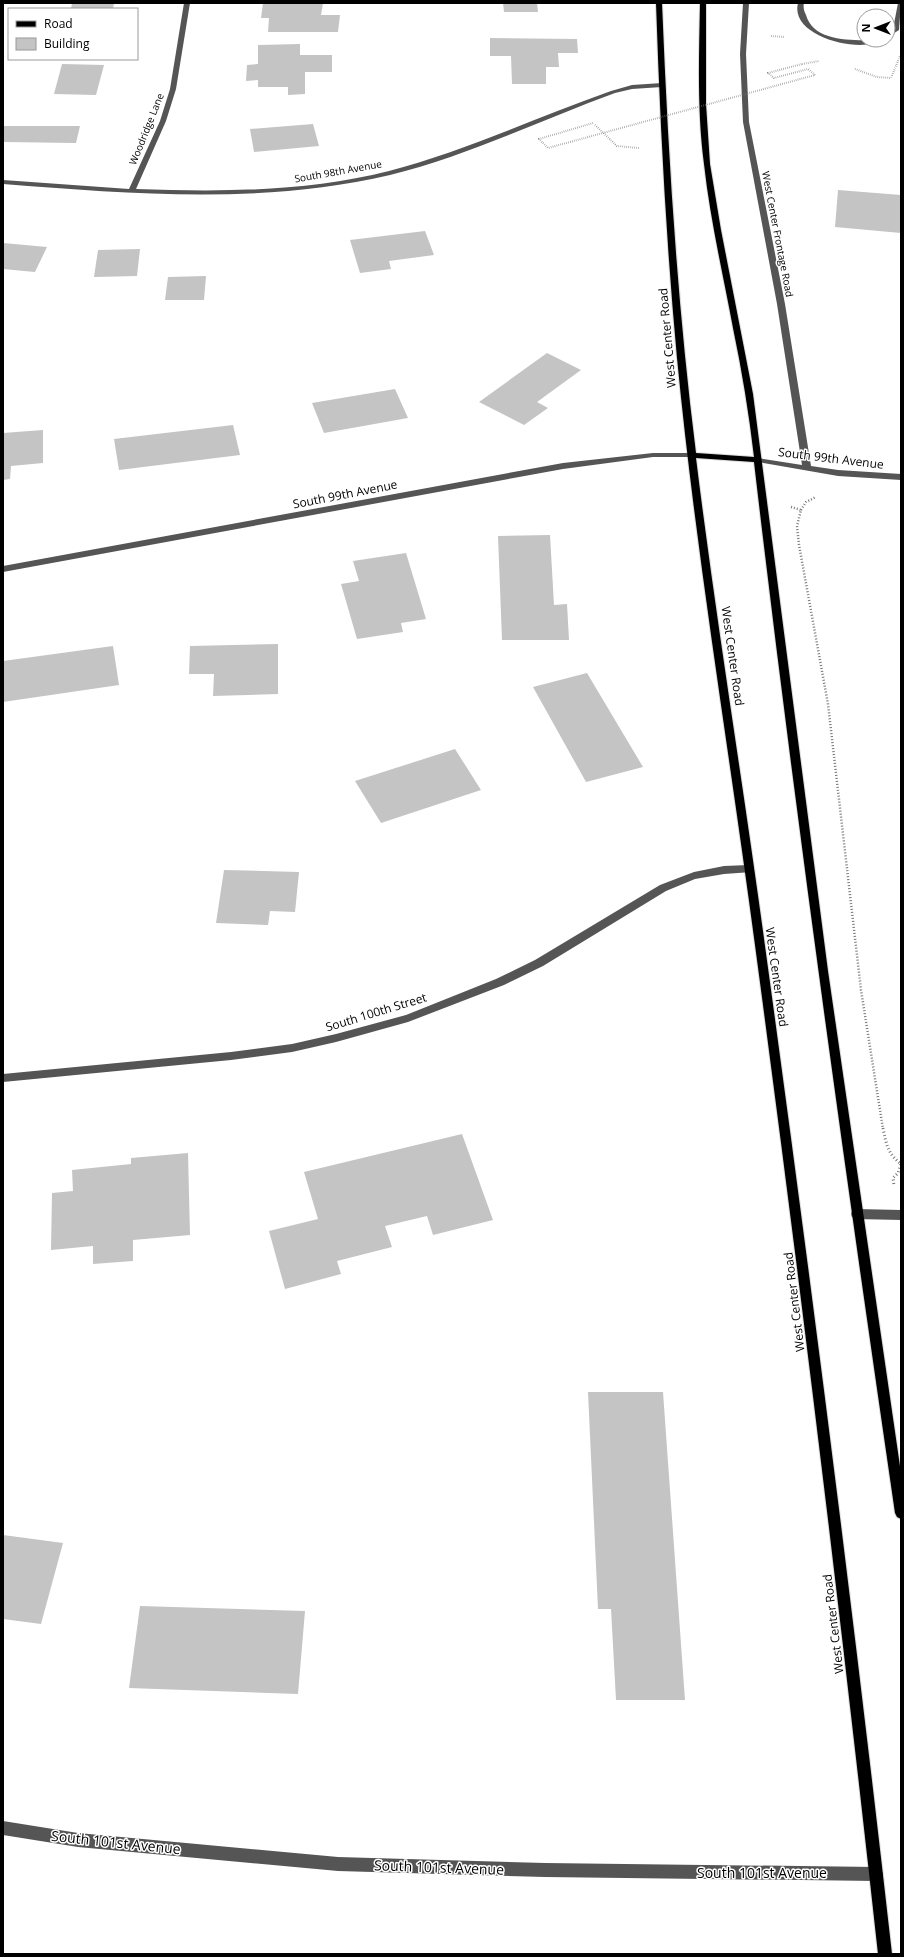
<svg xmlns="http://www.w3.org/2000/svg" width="904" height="1957" viewBox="0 0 904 1957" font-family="'Open Sans',sans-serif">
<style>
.building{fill:#c4c4c4}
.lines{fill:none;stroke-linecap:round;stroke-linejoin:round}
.major-casing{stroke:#dbdbdb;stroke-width:2}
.path-far2{stroke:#777;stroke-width:2;stroke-dasharray:0.5 1.5;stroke-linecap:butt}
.path-far1{stroke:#777;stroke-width:2.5;stroke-dasharray:1 2;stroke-linecap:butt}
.path{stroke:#777;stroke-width:3;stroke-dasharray:1 2.5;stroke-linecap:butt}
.minor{fill:#555;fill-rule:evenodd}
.major{fill:#000;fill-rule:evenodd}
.path-bridge{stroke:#777;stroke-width:2;stroke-dasharray:0.5 1.5;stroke-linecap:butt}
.labels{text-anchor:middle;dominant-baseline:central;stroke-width:3;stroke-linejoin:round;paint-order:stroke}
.far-street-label{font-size:10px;fill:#000;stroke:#fff}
.street-label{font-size:12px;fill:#000;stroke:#fff}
.near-street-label{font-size:14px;fill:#000;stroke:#fff}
</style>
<rect width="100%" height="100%" fill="#fff"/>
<path class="building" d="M72,3H114L113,9H71Z
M263,3H323L321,15H340L338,32H268L269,18H261Z
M503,3H537L538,12H504Z
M490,38L577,39L578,53H558L559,67H546V84H512L511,56H490Z
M300,44V55H332V72H305V94L288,95V87H258V80L246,81L247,65L258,64V45Z
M62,64L104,65L96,95L54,94Z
M313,124L319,146L254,152L250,129Z
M3,126H80L76,143L3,142Z
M838,190L901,195V233L835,227Z
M425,231L434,255L389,261L391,269L360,273L350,240Z
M3,243L47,247L35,272L3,269Z
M140,249L137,276L94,277L98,250Z
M206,276L204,300H165L168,277Z
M547,353L581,370L537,402L548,408L524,425L479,402Z
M395,389L408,418L324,433L312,403Z
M233,425L240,455L119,470L114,439Z
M43,430V463L11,466L10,479L3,480V433Z
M550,535L554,605L567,604L569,640H502L498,536Z
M406,553L426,619L401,623L403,632L357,639L341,584L359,581L353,561Z
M278,644V694L213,696L214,674H189L190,646Z
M113,646L119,685L3,702V661Z
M587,673L643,767L586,782L533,687Z
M455,749L481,790L381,823L355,781Z
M224,870L299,872L295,912L270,911L268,925L216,923Z
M462,1134L493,1220L433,1235L427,1216L385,1226L392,1247L337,1261L341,1274L285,1289L269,1231L318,1219L304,1172Z
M188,1153L190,1235L133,1240V1261L93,1264V1246L51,1250L52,1193L73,1191L72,1170L131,1164V1158Z
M588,1392H663L685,1700H616L611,1609H598Z
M3,1535L63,1543L41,1624L3,1619Z
M140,1606L305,1611L298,1694L129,1688Z"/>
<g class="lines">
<defs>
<path id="major" d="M656,3H662C668,153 677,303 696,453L754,457C749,414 742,371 733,328C723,274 710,219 704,164C697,111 699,57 700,3H706V104L710,164L721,230L753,394L828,971L901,1473V1519L897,1517L895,1513C844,1163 795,813 754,462L696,458C716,621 743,783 765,946C811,1281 854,1617 892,1954H878C841,1617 800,1281 755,945C729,749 696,554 677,358C666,240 660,121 656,3Z"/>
</defs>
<use href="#major" class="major-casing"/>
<path class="path-far2" d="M771,36L784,37
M802,64L819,61
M855,69L877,77L891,78L900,56
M595,125L617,146L639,148"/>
<path class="path-far1" d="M791,507L801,510L797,526L799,545L828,704L861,990L883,1129
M801,510L806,502L816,497"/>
<path class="path" d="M883,1128C886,1144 888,1154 901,1164L898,1173L893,1178L894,1186"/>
<path class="minor" d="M184,3H190L176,89L166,121L136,189C220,192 306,192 389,171C465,151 537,117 611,91L632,85L662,83L665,85L662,87L632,89L615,93C541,120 467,156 390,175C262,205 132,194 3,184V180L129,189L160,121L170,89Z
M743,3H749L746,54L749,122L785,304L811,466L838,470L901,474V480L838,476L758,462L754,460L758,458L802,465L777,304L743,122L740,54Z
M798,3H804C803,7 804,11 806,15C814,44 858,40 881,40C862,54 789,37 798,3Z
M898,3H901L899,30L888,37V32L893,29Z
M653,453H692L696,455L692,457H653L563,469L3,572V566L563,463Z
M749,865L752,866L754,869L752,872L724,874L695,879L666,891L543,966L504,985L408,1022L336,1042L292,1052L231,1060L3,1082V1074L231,1052L292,1044L336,1034L406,1015L496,979L535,960L660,885L694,872L724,866Z
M856,1209L901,1210V1220L856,1219L852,1217L851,1214L852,1211Z
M3,1821L78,1833L338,1857L545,1863L876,1867L881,1869L883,1874L881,1879L876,1881L545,1877L338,1871L78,1847L3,1835Z"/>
<use href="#major" class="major"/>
<path class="path-bridge" d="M593,123L539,139L548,148L815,75L808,69L774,78L768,73L802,64"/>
</g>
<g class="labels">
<g class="far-street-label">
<text transform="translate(146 129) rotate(-68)">Woodridge Lane</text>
<text transform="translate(338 171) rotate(-10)">South 98th Avenue</text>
<text transform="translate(778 234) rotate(79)">West Center Frontage Road</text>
</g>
<g class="street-label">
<text transform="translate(667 338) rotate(-95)">West Center Road</text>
<text transform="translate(831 458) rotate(7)">South 99th Avenue</text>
<text transform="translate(345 494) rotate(-11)">South 99th Avenue</text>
<text transform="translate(733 656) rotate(82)">West Center Road</text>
<text transform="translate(777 977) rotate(82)">West Center Road</text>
<text transform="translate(376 1012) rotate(-17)">South 100th Street</text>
<text transform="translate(794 1302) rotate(-97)">West Center Road</text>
<text transform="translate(833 1624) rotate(-97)">West Center Road</text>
</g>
<g class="near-street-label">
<text transform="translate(116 1842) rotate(6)">South 101st Avenue</text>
<text transform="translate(439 1867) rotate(2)">South 101st Avenue</text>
<text x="762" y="1872">South 101st Avenue</text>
</g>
</g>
<rect width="904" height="1957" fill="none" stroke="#000000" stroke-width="8"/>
<rect x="8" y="8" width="130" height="52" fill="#ffffff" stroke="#999999"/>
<rect x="16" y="21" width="20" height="6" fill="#000000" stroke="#999999"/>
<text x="44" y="28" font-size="12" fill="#000000">Road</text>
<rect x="16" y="38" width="20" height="12" fill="#c4c4c4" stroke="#999999"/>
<text x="44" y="48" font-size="12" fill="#000000">Building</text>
<g transform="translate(876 28) rotate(270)"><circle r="19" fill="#ffffff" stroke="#999999"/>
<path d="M0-3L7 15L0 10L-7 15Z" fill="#000000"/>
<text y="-6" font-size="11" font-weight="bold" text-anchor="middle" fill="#000000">N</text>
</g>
</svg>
